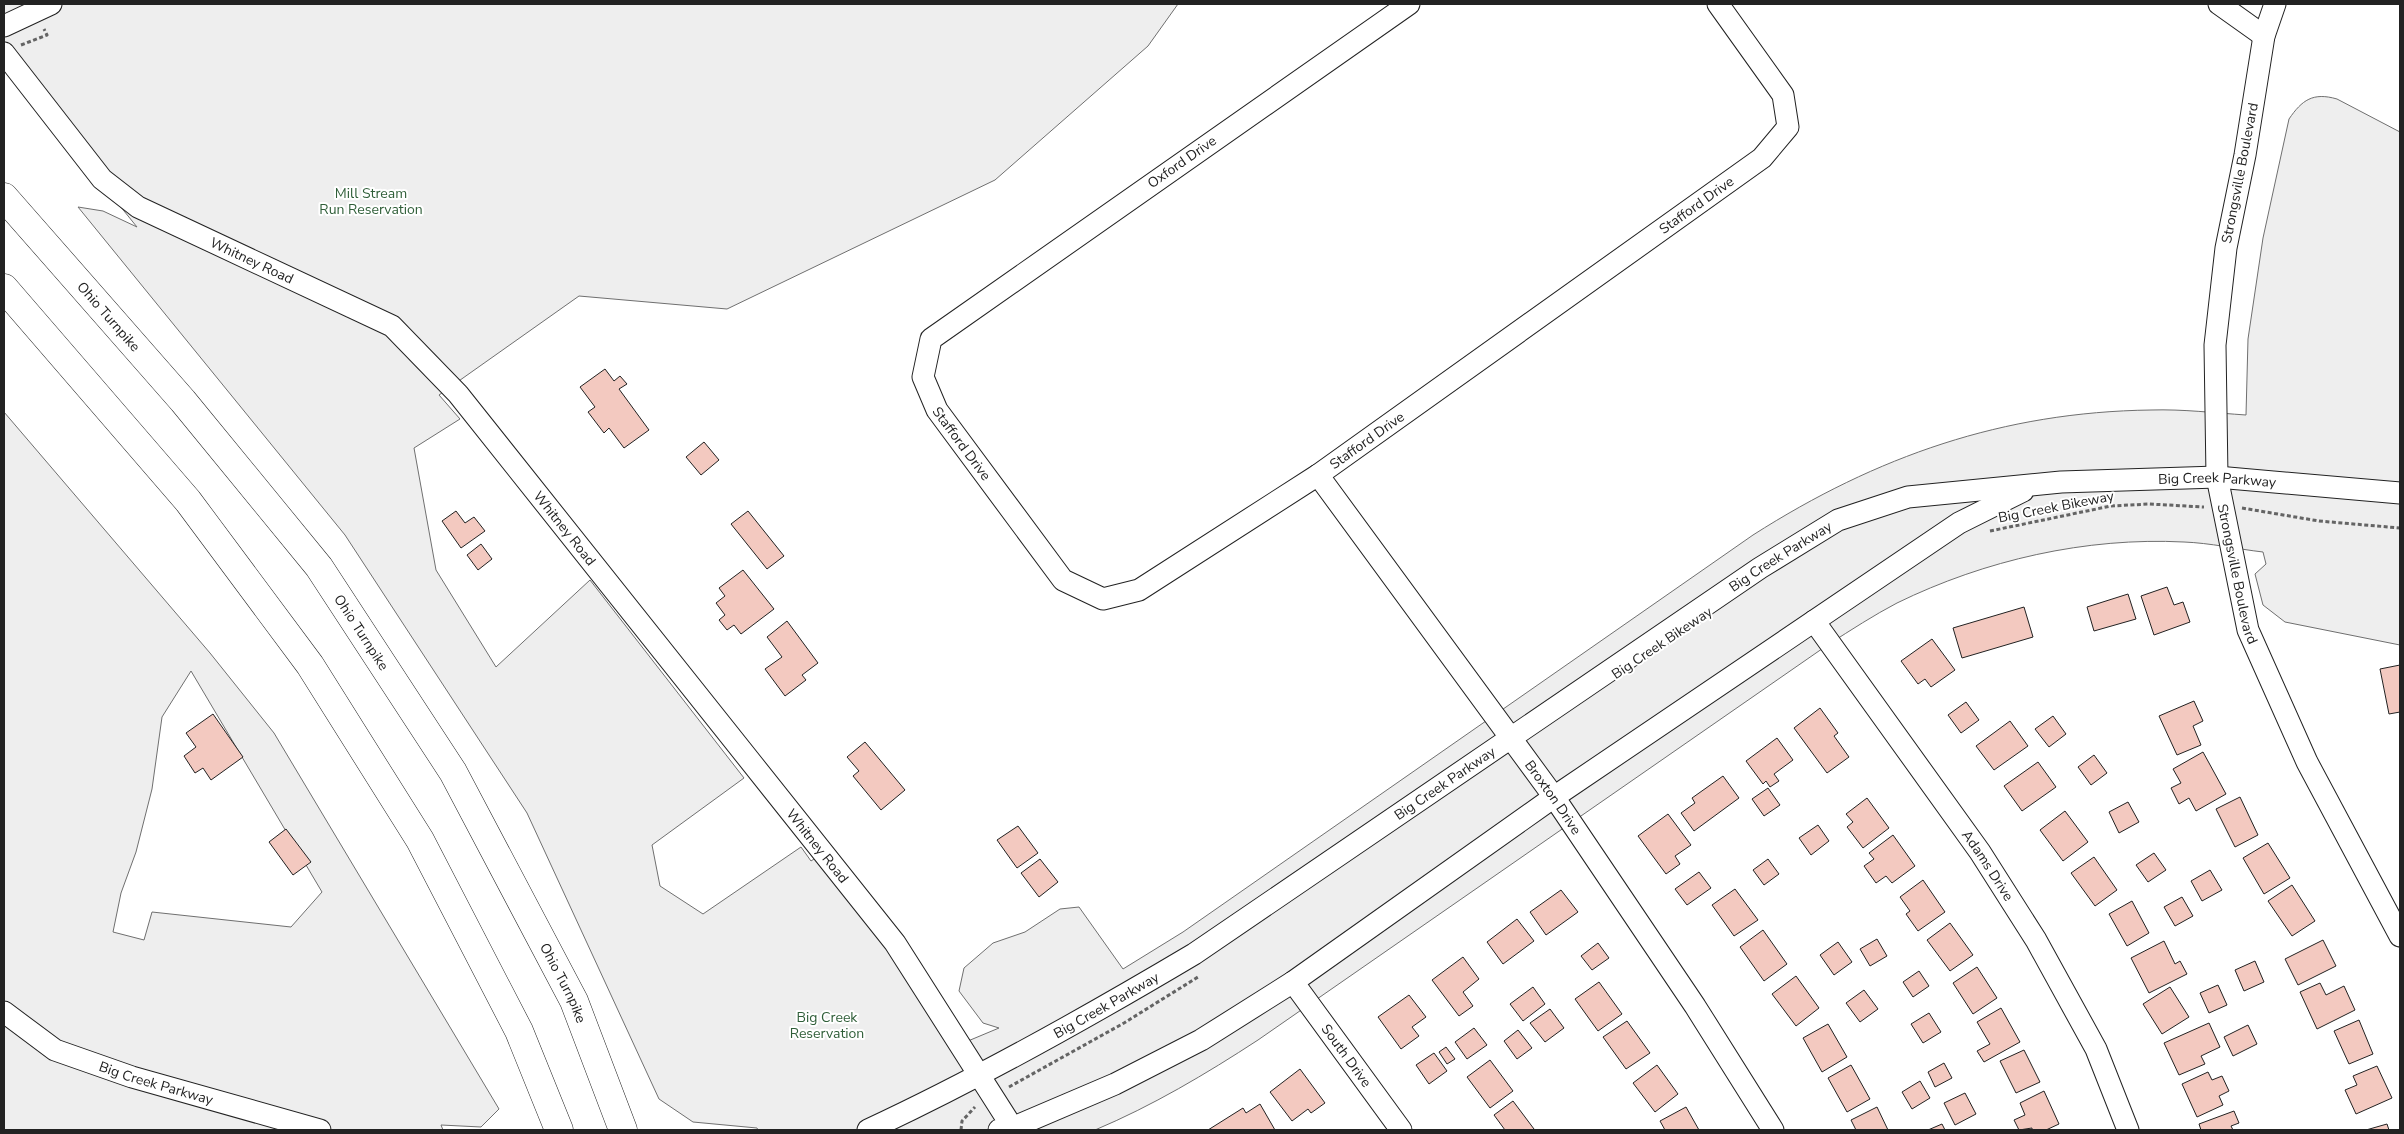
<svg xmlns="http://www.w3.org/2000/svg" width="2404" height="1134" viewBox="0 0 2404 1134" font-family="'Nunito Sans',sans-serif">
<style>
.green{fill:#eee;stroke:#6f6f6f;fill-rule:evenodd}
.building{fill:#f3c9c0;stroke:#222}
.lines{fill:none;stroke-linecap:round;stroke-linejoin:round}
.minor-casing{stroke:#222;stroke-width:23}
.highway-casing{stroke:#222;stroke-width:29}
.path{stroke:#646464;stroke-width:3;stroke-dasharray:4 2.5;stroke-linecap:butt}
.minor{stroke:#fff;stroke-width:21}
.highway{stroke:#fff;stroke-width:28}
.labels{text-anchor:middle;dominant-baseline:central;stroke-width:4;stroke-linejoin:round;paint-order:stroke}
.street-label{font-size:14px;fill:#222;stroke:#fff}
.park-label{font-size:14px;fill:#2f5e38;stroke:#fff}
</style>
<rect width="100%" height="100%" fill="#fff"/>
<path class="green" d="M4,4H1178L1148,46L995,180L727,309L579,296L439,395L460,419L414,448L436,570L496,667L590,580L744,778L652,845L660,886L703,914L801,847L811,861L823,853L956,1046L999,1028L983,1023L959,991L964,968L993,943L1025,932L1060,909L1079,907L1123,969L1183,932L1753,535C1877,456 2003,412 2151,410C2183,409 2215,413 2246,415L2248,339L2263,238L2289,119C2302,100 2313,92 2337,99L2400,132V645L2285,622L2263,605L2255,574L2266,564L2263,552C2237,549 2210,543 2184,542C2086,537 1985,560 1897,603C1874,615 1851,630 1829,644L1258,1040C1206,1074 1152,1106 1095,1130H758L757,1128L693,1122L659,1099L527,813L345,535L78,207L103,211L137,227L4,63Z
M4,412L210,653L274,733L499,1109L481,1127L441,1125L443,1130H4ZM191,671L322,892L291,927L152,912L144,940L113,932L121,893L136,852L152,789L162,717Z"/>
<path class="building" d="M605,369L614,381L620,376L627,384L619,389L649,430L624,448L609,428L604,433L588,412L595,407L580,387Z
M704,442L719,460L701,475L686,457Z
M456,511L465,523L474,517L485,531L461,548L442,521Z
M748,511L784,556L767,569L731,524Z
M481,544L492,559L478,570L467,555Z
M743,570L774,609L741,634L734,625L727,630L719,620L725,615L716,603L725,596L719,588Z
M2167,587L2174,605L2183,602L2190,622L2154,635L2141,596Z
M2128,594L2136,619L2094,631L2087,607Z
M2024,607L2033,637L1962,658L1953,628Z
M787,621L818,663L802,675L806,680L785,696L765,669L782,657L767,637Z
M1932,639L1955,670L1931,687L1925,679L1918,684L1901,661Z
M2400,665V712L2389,714L2380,669Z
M2194,701L2203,721L2193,726L2201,745L2177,755L2159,716Z
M1966,702L1979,720L1961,733L1948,715Z
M1820,708L1838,733L1834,736L1849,757L1827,773L1794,728Z
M213,714L243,757L211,780L203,768L195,773L184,756L196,747L186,733Z
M2053,716L2066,734L2049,747L2035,729Z
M2010,721L2028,746L1994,770L1976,746Z
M1777,738L1793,760L1774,774L1779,781L1770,787L1766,781L1763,784L1746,761Z
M865,742L905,790L881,810L853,776L859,771L847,757Z
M2203,752L2226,794L2196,811L2189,798L2179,804L2171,788L2181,783L2173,769Z
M2094,755L2107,773L2091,785L2078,767Z
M2038,762L2056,787L2022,811L2004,786Z
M1723,776L1739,798L1694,831L1681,813L1695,803L1692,798Z
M1768,788L1780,805L1764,816L1752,799Z
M2240,797L2258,835L2235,847L2216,809Z
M1867,798L1889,828L1863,848L1847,827L1853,822L1846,814Z
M2128,802L2139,822L2119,833L2109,812Z
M2065,811L2088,842L2063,861L2040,830Z
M1668,814L1691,845L1675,856L1680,864L1666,874L1638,836Z
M1818,825L1829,841L1811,855L1799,838Z
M1018,826L1038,853L1017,868L997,840Z
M286,829L311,862L293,875L269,842Z
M1893,835L1915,866L1892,883L1886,876L1876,883L1864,866L1874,859L1869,853Z
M2268,843L2290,878L2264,894L2243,858Z
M2154,853L2166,870L2148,882L2136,865Z
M2094,857L2117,890L2095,906L2071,873Z
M1040,859L1058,882L1039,897L1021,873Z
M1768,859L1779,874L1764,885L1753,870Z
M2210,870L2222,890L2202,901L2191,881Z
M1699,872L1711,888L1687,905L1675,889Z
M1923,880L1945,912L1918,931L1906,914L1910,911L1900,897Z
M2292,885L2315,921L2292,936L2268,901Z
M1735,889L1758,920L1734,936L1712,905Z
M1561,890L1578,912L1546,935L1530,912Z
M2182,897L2193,916L2175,926L2164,907Z
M2132,901L2149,933L2127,946L2109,914Z
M1517,919L1534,941L1503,964L1487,942Z
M1950,923L1973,955L1950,971L1927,940Z
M1763,930L1787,964L1764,981L1740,947Z
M1877,939L1887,956L1870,966L1860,949Z
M2323,940L2336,966L2298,985L2285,959Z
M2164,941L2175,964L2180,961L2187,974L2149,993L2131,958Z
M1838,942L1852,962L1834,975L1820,955Z
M1598,943L1609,958L1592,970L1581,956Z
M1463,957L1479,979L1463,992L1473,1006L1459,1016L1432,980Z
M2255,961L2264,982L2244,991L2235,970Z
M1977,967L1997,998L1973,1014L1953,983Z
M1919,971L1929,986L1913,997L1903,982Z
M1796,976L1819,1008L1796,1026L1772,994Z
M1599,982L1622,1014L1598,1031L1575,999Z
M2320,983L2326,995L2344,986L2355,1010L2317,1029L2300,992Z
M2218,985L2227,1005L2209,1013L2200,993Z
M1533,987L1545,1004L1523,1021L1510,1004Z
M2170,987L2189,1017L2162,1034L2143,1004Z
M1864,990L1878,1009L1860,1022L1846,1003Z
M1409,995L1426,1017L1412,1027L1419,1036L1401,1049L1378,1017Z
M2001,1008L2020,1042L1984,1062L1977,1051L1990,1044L1977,1022Z
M1550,1009L1564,1028L1545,1042L1530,1023Z
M1929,1013L1941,1032L1923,1043L1911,1024Z
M2359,1020L2373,1054L2349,1064L2334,1031Z
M1627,1021L1650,1053L1626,1069L1603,1037Z
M2209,1023L2220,1047L2201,1056L2205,1064L2179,1075L2164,1043Z
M1828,1024L1847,1057L1822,1072L1803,1038Z
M2248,1025L2257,1044L2233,1056L2224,1037Z
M1474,1028L1487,1045L1467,1059L1455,1042Z
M1518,1030L1532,1048L1517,1059L1504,1041Z
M1446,1047L1455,1059L1447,1064L1439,1052Z
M2024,1050L2040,1082L2016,1093L2000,1061Z
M1434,1053L1447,1071L1429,1084L1416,1065Z
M1490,1060L1513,1091L1490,1108L1467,1077Z
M1944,1063L1952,1078L1935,1087L1928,1072Z
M1657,1065L1678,1094L1655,1112L1633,1083Z
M1851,1065L1870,1099L1847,1112L1828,1078Z
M2377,1066L2392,1098L2356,1114L2345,1090L2357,1085L2353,1076Z
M1300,1069L1325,1103L1311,1113L1308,1109L1292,1121L1270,1092Z
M2208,1072L2212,1080L2222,1076L2229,1091L2219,1096L2223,1105L2197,1117L2182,1084Z
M1920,1081L1930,1098L1912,1109L1902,1092Z
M2044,1091L2059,1124L2046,1130H2032V1128L2019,1130L2014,1120L2025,1115L2020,1103Z
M1965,1093L1976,1114L1955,1125L1944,1103Z
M1513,1101L1534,1129L1533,1130H1505L1494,1115Z
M1260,1104L1275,1130H1208L1243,1108L1246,1113Z
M1686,1107L1699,1130H1665L1660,1121Z
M1877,1107L1888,1130H1856L1851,1120Z
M2234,1111L2239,1123L2231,1126L2233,1130H2201L2199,1124Z
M1942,1124L1945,1130H1928Z
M2387,1124L2389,1130H2366Z"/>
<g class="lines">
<defs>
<g id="minor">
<path id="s1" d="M1409,4L931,339L923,377L937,410L1063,580L1103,599L1139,590L1318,475L1762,158L1788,127L1783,95L1718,4"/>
<path d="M2219,4L2264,36"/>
<path id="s2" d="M2275,4L2264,36L2245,155L2226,248L2215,345L2217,477L2248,630L2307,762L2400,936"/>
<path d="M4,26L51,4"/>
<path id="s3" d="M4,53L102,179L138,207L392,326L458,394L895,943L1014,1130"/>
<path id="s4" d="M1318,475L1554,797L1695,1006L1773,1130"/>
<path id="s5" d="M1814,621L1980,852L2036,940L2096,1049L2128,1130"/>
<path id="s6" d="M1293,982L1401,1130"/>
<path id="s7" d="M4,1012L55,1050L132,1077L320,1130"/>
<path id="s8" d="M868,1130C980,1078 1088,1017 1194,954L1760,568L1838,520L1908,497L2061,482L2217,477L2400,493"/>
<path d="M999,1130L1012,1128L1115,1084L1201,1040L1293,982L1554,797L1959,523L2023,491"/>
</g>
<g id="highway">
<path id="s9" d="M4,197L183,401L319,567L453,772L574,1001L623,1130"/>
<path d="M4,288L188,501L310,665L420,840L519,1031L559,1130"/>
</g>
</defs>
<use href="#minor" class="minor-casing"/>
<use href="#highway" class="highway-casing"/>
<path class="path" d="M21,45L47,35L44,29
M2242,508L2319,521L2400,528
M1990,531L2111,506L2149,504L2204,507
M1009,1087L1124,1023L1198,977
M961,1130L962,1121L975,1107"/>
<use href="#minor" class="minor"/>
<use href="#highway" class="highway"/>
</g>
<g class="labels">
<g class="street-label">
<text transform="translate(1182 162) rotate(-35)">Oxford Drive</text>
<text transform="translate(2240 173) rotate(-79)">Strongsville Boulevard</text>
<text stroke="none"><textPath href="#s1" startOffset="1629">Stafford Drive</textPath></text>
<text stroke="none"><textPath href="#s3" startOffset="331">Whitney Road</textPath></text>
<text stroke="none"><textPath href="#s9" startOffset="159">Ohio Turnpike</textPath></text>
<text stroke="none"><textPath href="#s1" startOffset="1224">Stafford Drive</textPath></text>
<text stroke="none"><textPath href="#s1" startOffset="700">Stafford Drive</textPath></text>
<text stroke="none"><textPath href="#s8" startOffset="1531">Big Creek Parkway</textPath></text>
<text transform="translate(2056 507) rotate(-11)">Big Creek Bikeway</text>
<text stroke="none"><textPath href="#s3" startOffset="752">Whitney Road</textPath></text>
<text stroke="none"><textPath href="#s8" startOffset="1079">Big Creek Parkway</textPath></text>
<text stroke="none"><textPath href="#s2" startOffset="578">Strongsville Boulevard</textPath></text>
<text stroke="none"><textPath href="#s9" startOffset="564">Ohio Turnpike</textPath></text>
<text transform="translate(1662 643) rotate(-34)">Big Creek Bikeway</text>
<text stroke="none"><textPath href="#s8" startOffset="674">Big Creek Parkway</textPath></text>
<text stroke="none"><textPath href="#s4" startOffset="399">Broxton Drive</textPath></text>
<text stroke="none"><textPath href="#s3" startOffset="1158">Whitney Road</textPath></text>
<text stroke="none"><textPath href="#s5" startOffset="300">Adams Drive</textPath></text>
<text stroke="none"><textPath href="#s9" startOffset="969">Ohio Turnpike</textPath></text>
<text stroke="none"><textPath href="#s8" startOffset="269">Big Creek Parkway</textPath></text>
<text stroke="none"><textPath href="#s6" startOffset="91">South Drive</textPath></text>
<text stroke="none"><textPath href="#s7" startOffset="170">Big Creek Parkway</textPath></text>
</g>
<g class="park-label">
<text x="371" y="193">Mill Stream<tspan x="371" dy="16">Run Reservation</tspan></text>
<text x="827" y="1017">Big Creek<tspan x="827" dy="16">Reservation</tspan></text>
</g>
</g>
<rect width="2404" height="1134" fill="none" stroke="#222222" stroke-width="10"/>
</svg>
